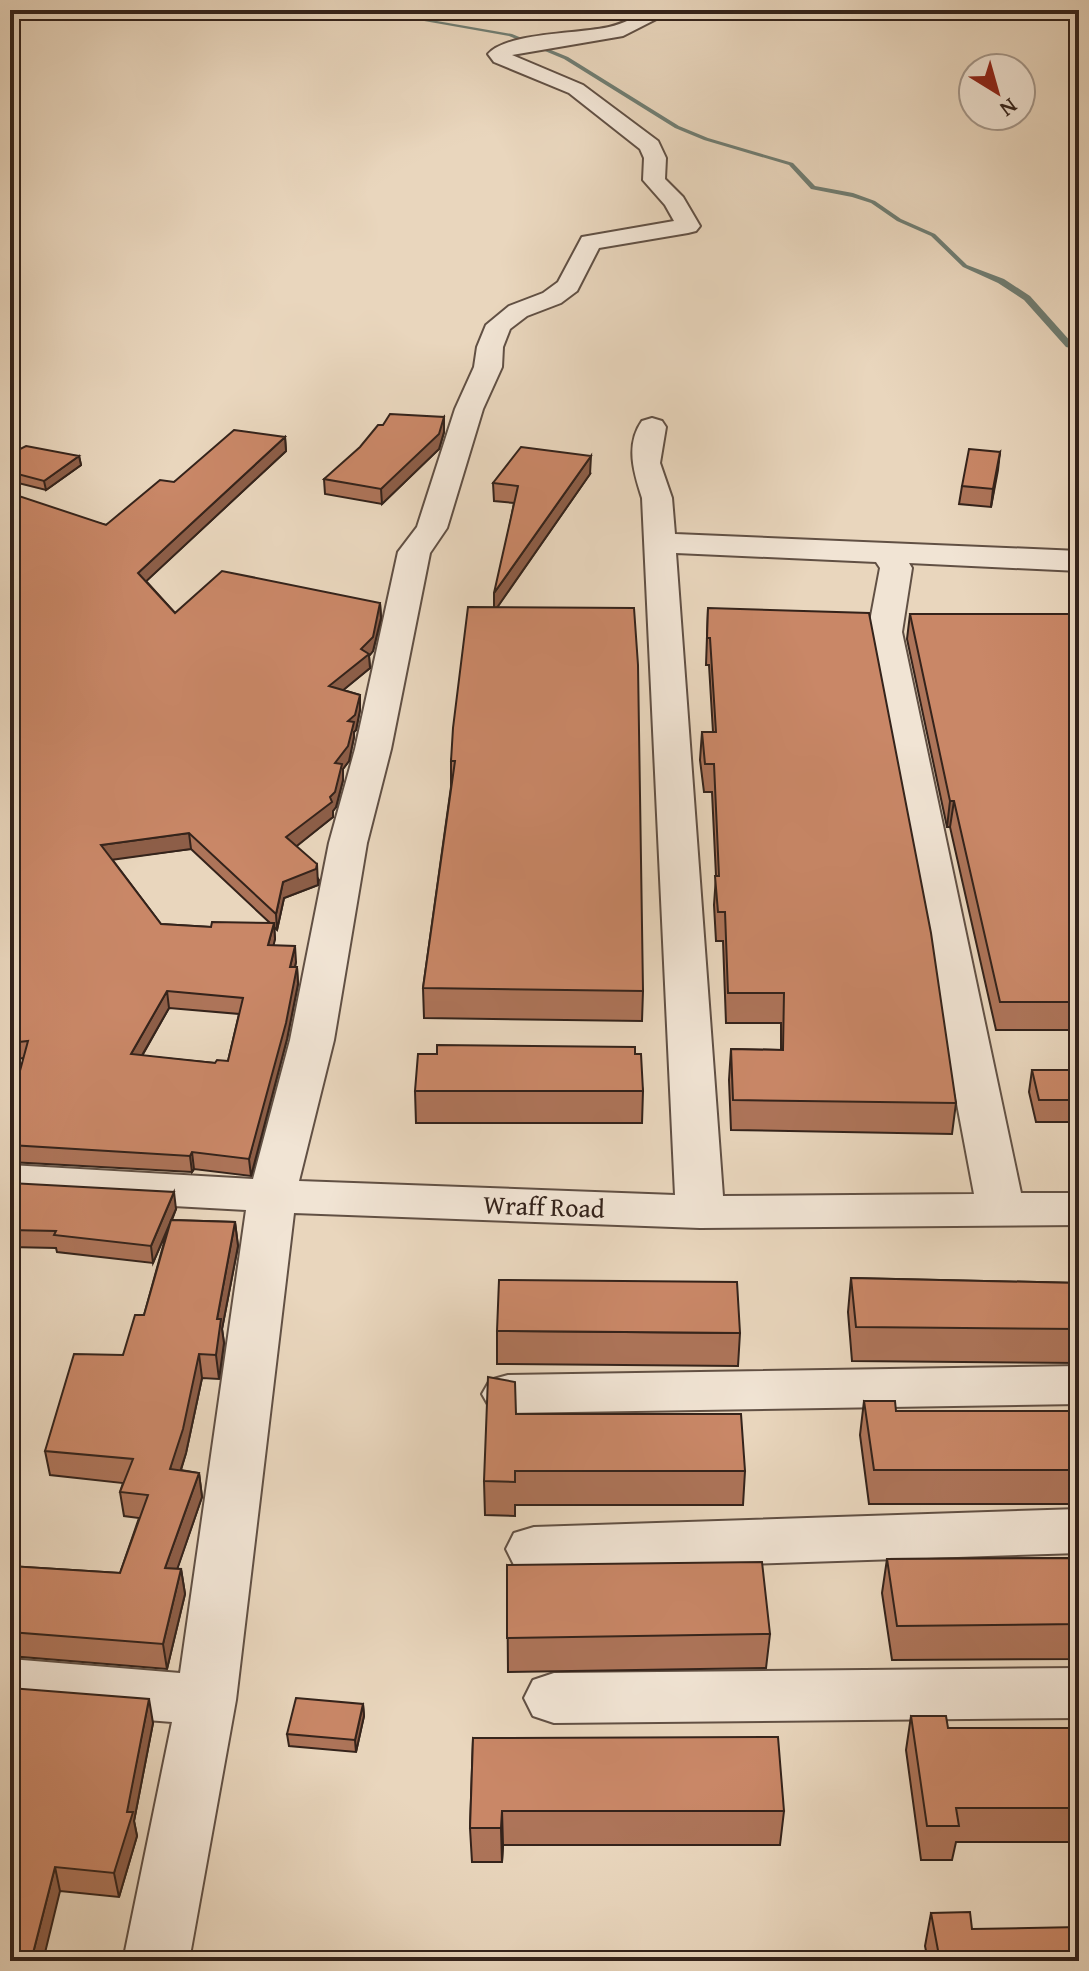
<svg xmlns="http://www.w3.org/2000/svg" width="1089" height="1971" viewBox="0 0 1089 1971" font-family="'Gentium Book Plus',serif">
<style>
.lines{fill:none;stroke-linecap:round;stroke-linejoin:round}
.stream{fill:#707d72;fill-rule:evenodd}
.street-casing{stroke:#615044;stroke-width:4}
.street{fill:#f1e4d4;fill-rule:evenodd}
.wall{fill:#ad7459;stroke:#34231b;stroke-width:2;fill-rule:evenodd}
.shaded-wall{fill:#8d5e48;stroke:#34231b;stroke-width:2}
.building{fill:#c98767;stroke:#34231b;stroke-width:2;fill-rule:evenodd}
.labels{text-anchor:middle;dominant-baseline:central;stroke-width:8;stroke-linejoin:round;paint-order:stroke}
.street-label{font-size:26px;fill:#34231b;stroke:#f1e4d4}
</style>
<rect width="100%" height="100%" fill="#e9d6bd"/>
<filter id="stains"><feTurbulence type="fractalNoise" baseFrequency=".0025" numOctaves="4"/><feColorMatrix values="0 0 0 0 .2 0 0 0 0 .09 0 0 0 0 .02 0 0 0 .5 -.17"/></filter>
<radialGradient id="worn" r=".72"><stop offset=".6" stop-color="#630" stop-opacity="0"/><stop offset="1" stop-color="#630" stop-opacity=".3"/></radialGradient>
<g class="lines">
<path class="stream" d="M362,10H374L512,34L568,57L679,126L708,138L793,163L815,186L853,193L875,201L901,219L935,234L967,265L1004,279L1030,296L1072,343L1079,346V350L1066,347L1024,300L998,283L963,267L931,236L897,221L871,203L852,197L811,189L789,165L704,140L675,128L564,59L509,36Z"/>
<defs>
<path id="street" d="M650,10H674L623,36L512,55L583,85L658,141L666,158L665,179L683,197L700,226L696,231L688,233L599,248L577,291L561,303L527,316L510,329L503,347L502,367L483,409L447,528L430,553L391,749L367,843L334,1040L299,1181L675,1195L642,498C634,473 625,445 642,421L652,418L662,421L666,427L660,463L672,498L675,534L1079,551V571L909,563L912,568L902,632L1021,1193H1079V1225L700,1228L294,1213L236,1700L189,1961H123L172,1722L10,1709V1659L180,1673L246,1210L10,1197V1165L253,1179L290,1040L329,843L355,749L398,552L417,527L455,409L474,367L477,347L486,325L509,306L543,293L558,282L582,237L674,221L665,205L643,180L644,158L640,149L569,93L494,62L488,54C508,32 580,34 609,27C623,24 637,16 650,10ZM676,553L876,562L880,568L868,632L974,1194L723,1196Z
M1079,1366V1404L508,1413L490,1408L482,1394L490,1380L508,1375Z
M1079,1509V1553L534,1571L514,1565L506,1549L514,1533L534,1527Z
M1079,1668V1718L554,1723L533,1716L524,1698L533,1680L554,1673Z"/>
</defs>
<use href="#street" class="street-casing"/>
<use href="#street" class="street"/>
</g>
<path class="wall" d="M444,417V432L439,449L382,504L325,494L324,479Z
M285,437L286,451L146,581L175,613L380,603L381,618L373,651L369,656L370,668L343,690L360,695V710L356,730L354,732V737L349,761L343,769V780L336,807L333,811V817L296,846L319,880L318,885L284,898L277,930L274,927L275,939L273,945L296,962L295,967H297L298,984L287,1039L251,1176L194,1169L192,1172L10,1162V1108L24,1058L10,1060V500L106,525L174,482ZM191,849L270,923L211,927L161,924L112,859ZM169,1008L239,1014L228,1061L215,1063L142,1056Z
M1000,452L991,507L959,504L962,486Z
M10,454L79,456L81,465L46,490L10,481Z
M590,474L497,607L643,991L642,1021L424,1018L423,988L451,787V761L494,607L514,503L494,501L493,483Z
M708,608L956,1103L952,1134L731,1130L729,1080L731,1049L781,1050V1023H726L723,941H716L714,905L716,876L712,792H704L700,760L702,732H713L709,665H706Z
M910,614L1079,622V1030H996L950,827H947L907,639Z
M635,1054L643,1091L642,1123H416L415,1091Z
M1032,1070H1079V1122H1036L1029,1092Z
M10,1183L176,1209L172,1220L235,1222L238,1246L222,1329L224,1343L219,1379L202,1378L186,1453L181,1470L199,1473L202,1497L177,1569H181L185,1594L167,1669L10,1656V1566L120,1573L139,1518L124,1516L120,1492L123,1483L50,1475L45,1451L123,1355L144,1315L168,1228L153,1263L57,1252L56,1248L10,1247Z
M851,1278L1079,1283V1363L852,1361L848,1312Z
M497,1331L740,1333L738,1366L497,1364Z
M864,1401L896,1411H1079V1504H869L860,1435Z
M516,1414L745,1471L743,1505H515V1516L485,1515L484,1481Z
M1079,1558V1659L892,1660L882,1593L887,1559Z
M507,1565L770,1634L766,1668L508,1672Z
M10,1688L153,1723L134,1821L137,1836L119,1897L60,1891L12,1908L14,1886H10Z
M363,1704L364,1716L356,1752L289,1746L287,1734Z
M911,1716L948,1728H1079V1842H956L952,1860H921L906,1750Z
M473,1738L784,1811L780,1845H503L502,1862H472L470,1828Z
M931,1913L972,1929L1079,1961H928L925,1946Z"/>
<path class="shaded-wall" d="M444,417V432L439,449L382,504L381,489Z
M285,437L286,451L140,587L138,573Z
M1000,452L998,470L991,507L993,489Z
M79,456L81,465L46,490L44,481Z
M591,456L590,474L494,612V593Z
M380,603L381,618L373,651L369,656L370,668L330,701L329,686L361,649Z
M360,695V710L356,730L354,732V737L349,761L343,769V780L336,807L333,811V817L288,853L286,837L330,797L335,763L348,721Z
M950,801H954L950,827H947Z
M189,833L191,849L103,861L101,845Z
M317,864L318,885L284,898L277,930L276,914L283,882Z
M274,923L275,939L270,961L268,945Z
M295,946L296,962L291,983L290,967Z
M297,967L298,984L287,1039L251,1176L249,1159Z
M167,991L169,1008L133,1071L131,1054Z
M192,1152L194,1169L192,1172L190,1156Z
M174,1192L176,1209L153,1263L151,1246Z
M235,1222L238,1246L222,1329L224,1343L219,1379L216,1355L217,1319Z
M199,1354L202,1378L186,1453L173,1494L170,1469Z
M199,1473L202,1497L169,1593L165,1568Z
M181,1569L185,1594L167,1669L163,1644Z
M149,1699L153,1723L134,1821L137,1836L119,1897L114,1873Z
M363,1704L364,1716L356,1752L355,1740Z
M502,1811L503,1845L502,1862L501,1828Z
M55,1867L60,1891L43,1961H31Z"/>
<path class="building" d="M390,414L444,417L439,434L381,489L324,479L360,447L378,425H383Z
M234,430L285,437L138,573L175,613L222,571L380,603L373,637L361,649L369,654L329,686L360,695L355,715L348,721L354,722L348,746L335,763L342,764L335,792L330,797L332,802L286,837L317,864L316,869L283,882L276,914L189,833L101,845L161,924L211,927L212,922L274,923L268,945L295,946L290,967H297L286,1023L249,1159L192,1152L190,1156L10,1145V1108L28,1041L10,1043V500L19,496L106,525L160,480L174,482ZM167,991L243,998L228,1061L217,1060L215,1063L131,1054Z
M26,446L79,456L44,481L10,472V454Z
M521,447L591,456L494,593L518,486L493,483Z
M969,449L1000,452L993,489L962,486Z
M468,607L634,608L638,665L643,991L423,988L455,761H451L453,728Z
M708,608L869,613L931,933L956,1103L733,1100L731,1049L783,1050L784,993H728L725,912H718L715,876H719L714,764H705L702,732H716L710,638H707Z
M910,614H1076L1079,622V1002H1000L954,801H950Z
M437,1045L635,1047V1054H641L643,1091H415L418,1054H437Z
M1032,1070H1079V1100H1039Z
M10,1183L174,1192L151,1246L54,1235L56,1231L10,1230Z
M171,1220L235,1222L217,1319H221L216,1355L199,1354L183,1429L170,1469L199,1473L165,1568L181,1569L163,1644L10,1632V1566L120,1573L148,1495L120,1492L133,1459L45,1451L74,1354L123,1355L135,1315H144Z
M851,1278L1079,1283V1329L856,1327Z
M499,1280L737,1282L740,1333L497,1331Z
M488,1377L515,1382L516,1414H741L745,1471H515V1482L484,1481Z
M864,1401H895L896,1411H1079V1470H874Z
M1079,1558V1624L897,1626L887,1559Z
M762,1562L770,1634L507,1638V1565Z
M10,1688L149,1699L127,1812H133L114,1873L55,1867L31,1961H10V1908H12L16,1863L10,1862Z
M296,1698L363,1704L355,1740L287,1734Z
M911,1716H946L948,1728H1079V1808H956L959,1826H927Z
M778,1737L784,1811H502L501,1828H470L473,1738Z
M970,1912L972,1929L1079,1927V1961H940L931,1913Z"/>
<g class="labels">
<g class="street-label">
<text transform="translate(544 1206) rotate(2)">Wraff Road</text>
</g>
</g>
<rect width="1089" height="1971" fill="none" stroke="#e9d6bd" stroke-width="40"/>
<rect x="12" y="12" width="1065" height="1947" fill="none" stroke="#34231b" stroke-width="4"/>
<rect x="20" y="20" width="1049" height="1931" fill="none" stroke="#34231b" stroke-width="2"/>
<g transform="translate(997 92) rotate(143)"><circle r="38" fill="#f1e4d4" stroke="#a5978a" stroke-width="2"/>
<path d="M0-6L14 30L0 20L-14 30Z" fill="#8f2418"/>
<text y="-12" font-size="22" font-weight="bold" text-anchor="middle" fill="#34231b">N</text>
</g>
<rect width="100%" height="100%" filter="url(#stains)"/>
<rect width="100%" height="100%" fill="url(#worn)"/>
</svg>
